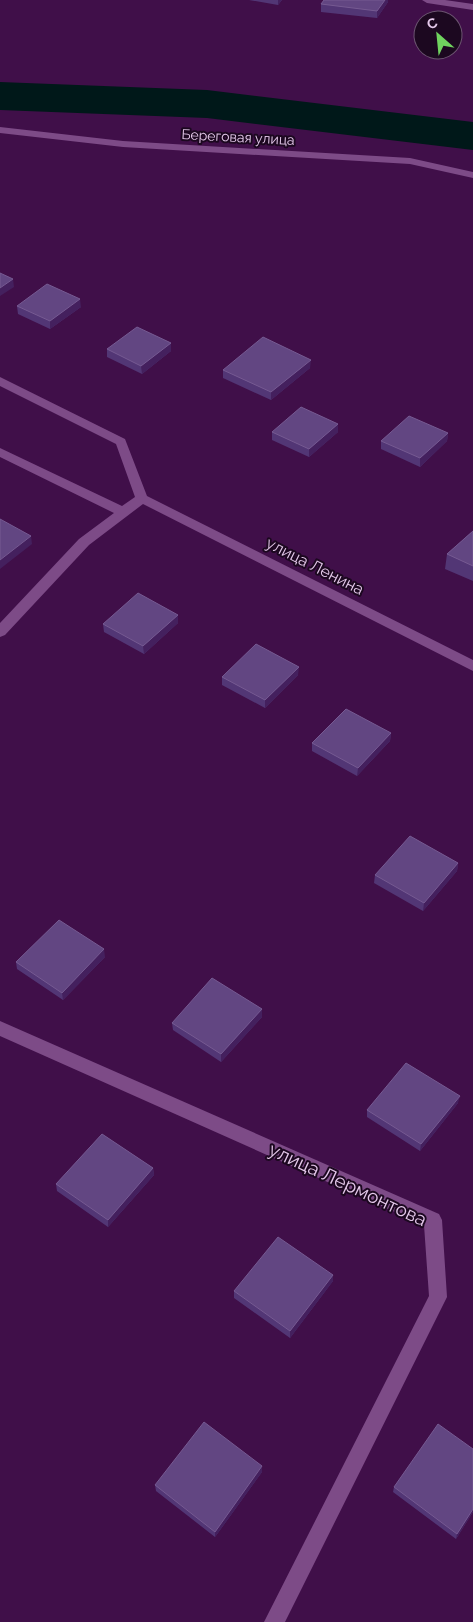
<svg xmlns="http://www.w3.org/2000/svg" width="473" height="1622" viewBox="0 0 473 1622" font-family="Raleway,sans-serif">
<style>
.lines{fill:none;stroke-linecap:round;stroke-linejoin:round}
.river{fill:#001819;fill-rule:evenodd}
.street{fill:#7d4b87;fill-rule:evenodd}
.wall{fill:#523675}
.shaded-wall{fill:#44205e}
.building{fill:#624682;stroke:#765a92}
.labels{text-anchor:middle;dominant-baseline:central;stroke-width:4;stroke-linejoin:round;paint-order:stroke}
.far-street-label{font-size:14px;fill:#e5c9eb;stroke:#1c0820}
.street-label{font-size:16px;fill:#e5c9eb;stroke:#1c0820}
.near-street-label{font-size:19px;fill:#e5c9eb;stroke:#1c0820}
</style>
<rect width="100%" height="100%" fill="#400f49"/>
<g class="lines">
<path class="river" d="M0,82L207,90L473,122V150L207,118L0,110Z"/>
<path class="street" d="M422,0H445L473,4V10L427,3Z
M0,127L123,141L410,158L473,172V178L410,164L123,147L0,133Z
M0,377L125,439L147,496L473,660V671L143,504L89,545L5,635L0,637V623L79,539L114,513L0,457V448L122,506L135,497L116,444L0,386Z
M0,1021L439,1214L442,1220L447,1297L285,1622H264L429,1296L424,1225L0,1036Z"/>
</g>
<path class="wall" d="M249,0H282L278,5Z
M324,0H388V2L377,18L321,12V4Z
M17,306L81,307L50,329L18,314Z
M171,343V351L142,374L107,357V349Z
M310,368L271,400L223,378V370Z
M338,424V432L309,457L272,440V432Z
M448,433L447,441L420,467L381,449V441Z
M473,531V581L445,569L447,554Z
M178,623L144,654L104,632L103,624Z
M298,675L265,708L222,685V677Z
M391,733L390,741L357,776L312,751V743Z
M458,863L457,871L423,911L374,883L375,875Z
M105,957L63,1000L17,969L16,962Z
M262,1009V1017L221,1062L173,1030L172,1023Z
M458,1103L420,1151L367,1117V1110Z
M153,1168L154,1175L108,1227L57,1191L56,1184Z
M333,1275V1281L290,1338L234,1298V1291Z
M262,1472L215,1537L156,1491L155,1485Z
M394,1487L473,1512L456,1539L393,1492Z"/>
<path class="shaded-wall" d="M278,0H282L278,5Z
M385,0H388V2L377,18V11Z
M13,279L14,287L0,296V288Z
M80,299L81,307L50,329V321Z
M171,343V351L142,374L141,366Z
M311,360L310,368L271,400V392Z
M338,424V432L309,457V449Z
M448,433L447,441L420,467V458Z
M31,536L32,544L0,569V560Z
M178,615V623L144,654L143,646Z
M299,667L298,675L265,708V700Z
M391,733L390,741L357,776L358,768Z
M458,863L457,871L423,911L424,903Z
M104,949L105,957L63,1000L62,993Z
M262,1009V1017L221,1062V1054Z
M460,1096L458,1103L420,1151L421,1144Z
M153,1168L154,1175L108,1227V1220Z
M333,1275V1281L290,1338V1331Z
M262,1466V1472L215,1537V1532Z
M473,1509V1512L456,1539L457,1534Z"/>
<path class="building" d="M324,0H385L377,11L321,4Z
M0,273L13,279L0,288Z
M47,284L80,299L50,321L17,306Z
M137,327L171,343L141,366L107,349Z
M263,337L311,360L271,392L223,370Z
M301,407L338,424L309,449L272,432Z
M409,416L448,433L420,458L381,441Z
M0,519L31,536L0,560Z
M473,531V566L447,554Z
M138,593L178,615L143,646L103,624Z
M256,644L299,667L265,700L222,677Z
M346,709L391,733L358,768L312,743Z
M410,836L458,863L424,903L375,875Z
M59,920L104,949L62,993L16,962Z
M212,978L262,1009L221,1054L172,1023Z
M406,1063L460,1096L421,1144L367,1110Z
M102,1134L153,1168L108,1220L56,1184Z
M278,1237L333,1275L290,1331L234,1291Z
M204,1422L262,1466L215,1532L155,1485Z
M438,1424L473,1449V1509L457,1534L394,1487Z"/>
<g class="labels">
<g class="far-street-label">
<text transform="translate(238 137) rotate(3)">Береговая улица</text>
</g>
<g class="street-label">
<text transform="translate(315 566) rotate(27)">улица Ленина</text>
</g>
<g class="near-street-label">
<text transform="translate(348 1184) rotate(25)">улица Лермонтова</text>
</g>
</g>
<g transform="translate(438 35) rotate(333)"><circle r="24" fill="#1c0820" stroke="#6c5571"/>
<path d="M0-4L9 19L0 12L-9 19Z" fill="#70d35f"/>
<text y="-8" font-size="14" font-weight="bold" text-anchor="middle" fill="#e5c9eb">С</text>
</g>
</svg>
